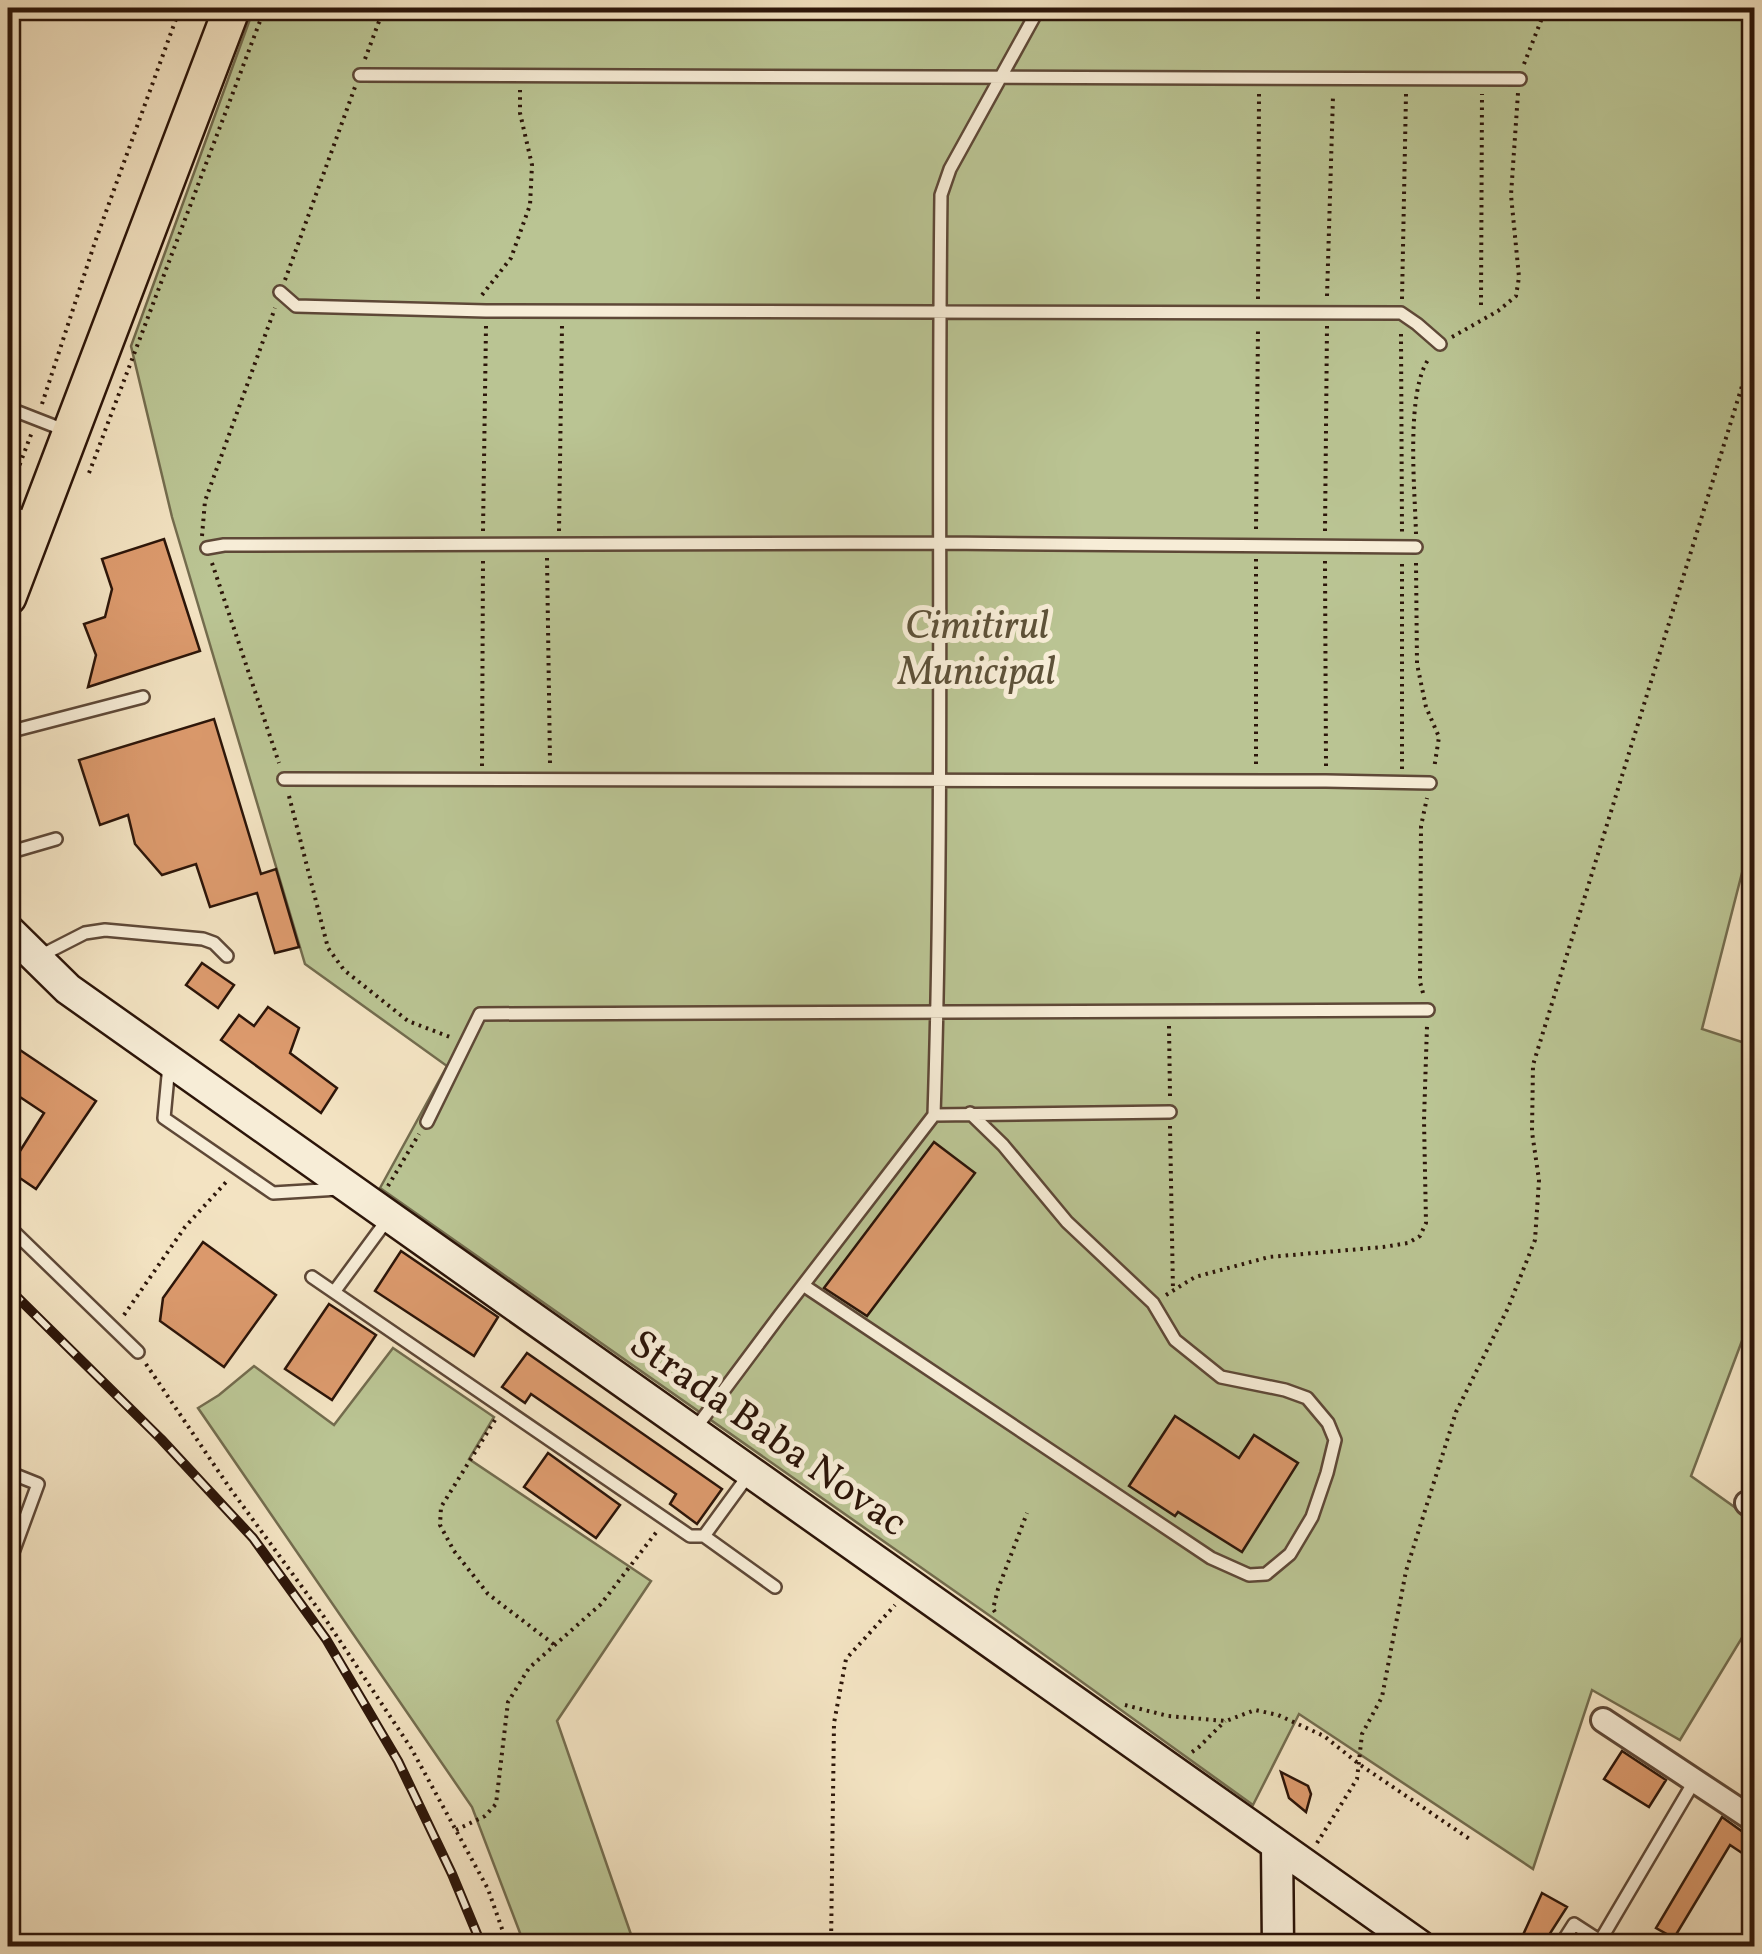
<svg xmlns="http://www.w3.org/2000/svg" width="1762" height="1954" viewBox="0 0 1762 1954" font-family="Vollkorn,serif">
<style>
.green{fill:#bac493;stroke:#736c4e;stroke-width:2.5}
.building{fill:#dc9a6d;stroke:#2c1509;stroke-width:2.5}
.lines{fill:none;stroke-linecap:round;stroke-linejoin:round}
.lane-casing{stroke:#5e4837;stroke-width:16}
.street-casing{stroke:#5e4837;stroke-width:28}
.secondary-casing{stroke:#2c1509;stroke-width:35}
.primary-casing{stroke:#2c1509;stroke-width:40}
.path{stroke:#2c1509;stroke-width:4;stroke-dasharray:2.5 5;stroke-linecap:butt}
.lane{stroke:#f7edd7;stroke-width:11}
.street{stroke:#f7edd7;stroke-width:22}
.secondary{stroke:#f7edd7;stroke-width:30}
.primary{stroke:#f3e3c2;stroke-width:35}
.rail-casing{stroke:#2c1509;stroke-width:10}
.rail{stroke:#f7edd7;stroke-width:6;stroke-dasharray:19;stroke-linecap:butt}
.labels{text-anchor:middle;dominant-baseline:central;stroke-width:10;stroke-linejoin:round;paint-order:stroke}
.park-label{font-size:40px;font-style:italic;fill:#5e5239;stroke:#f7edd7}
.street-label{font-size:40px;fill:#2c1509;stroke:#f7edd7}
</style>
<rect width="100%" height="100%" fill="#f3e3c2"/>
<filter id="stains"><feTurbulence type="fractalNoise" baseFrequency=".002" numOctaves="4"/><feColorMatrix values="0 0 0 0 .2 0 0 0 0 .09 0 0 0 0 .02 0 0 0 .5 -.17"/></filter>
<radialGradient id="worn" r=".72"><stop offset=".6" stop-color="#630" stop-opacity="0"/><stop offset="1" stop-color="#630" stop-opacity=".3"/></radialGradient>
<path class="green" d="M254,8H1754V826L1702,1029L1754,1046V1309L1691,1476L1754,1521V1618L1680,1740L1592,1690L1533,1869L1299,1714L1253,1805L993,1618L380,1188L447,1066L305,964L172,517L131,346Z
M393,1348L494,1417L469,1459L651,1581L557,1721L635,1946H525L472,1807L198,1408L219,1395L254,1366L334,1425Z"/>
<path class="building" d="M164,539L200,651L88,687L96,655L84,624L105,617L112,589L102,559Z
M214,719L261,874L276,869L299,947L275,953L257,893L210,907L196,864L162,875L135,844L128,815L100,825L79,760Z
M202,963L234,985L218,1008L186,985Z
M268,1007L299,1028L290,1053L337,1088L321,1113L221,1040L239,1015L254,1026Z
M8,1042L96,1101L36,1189L8,1170L44,1113L8,1089Z
M934,1142L975,1173L867,1316L824,1288Z
M203,1242L276,1295L224,1367L160,1321L163,1298Z
M401,1251L498,1317L474,1356L375,1291Z
M329,1304L376,1335L332,1400L285,1369Z
M527,1353L722,1489L697,1524L670,1504L676,1494L531,1394L525,1403L502,1387Z
M1175,1416L1239,1458L1254,1435L1298,1463L1242,1552L1178,1512L1175,1516L1129,1486Z
M548,1453L620,1505L596,1538L524,1487Z
M1622,1751L1666,1780L1649,1807L1604,1779Z
M1281,1772L1308,1786L1311,1794L1306,1812L1289,1798Z
M1722,1817L1754,1840V1861L1730,1845L1674,1938L1656,1928Z
M1542,1893L1567,1907L1542,1946H1518Z"/>
<g class="lines">
<defs>
<path id="lane" d="M360,75L1520,79
M280,292L296,306L486,311L1401,313L1417,324L1440,344
M8,408L67,431
M8,510L31,520
M207,548L224,545L941,543L1416,547
M8,732L143,697
M284,779L1326,781L1430,783
M8,853L56,839
M40,956L85,933L105,930L203,939L214,943L227,956
M169,1065L164,1118L273,1193L339,1189
M934,1115C944,809 937,502 941,195L950,169L1039,8
M427,1122L480,1014L1428,1010
M8,1226L138,1352
M312,1277L690,1536H704L750,1473
M803,1285L1211,1558L1249,1575L1266,1574L1290,1554L1312,1517L1327,1473L1335,1440L1328,1423L1307,1398L1285,1390L1221,1377L1175,1340L1153,1303L1067,1222L1003,1145L970,1113
M334,1292L387,1220
M695,1429L780,1315L934,1115L1170,1112
M8,1472L38,1484L8,1566
M704,1536L775,1587
M1600,1941L1695,1780
M1560,1946L1574,1924L1608,1946"/>
<path id="street" d="M1747,1503L1754,1508
M1603,1720L1754,1820"/>
<path id="secondary" d="M8,930L68,989L1420,1946
M1277,1846L1278,1946"/>
<path id="primary" d="M8,597L232,8"/>
</defs>
<use href="#lane" class="lane-casing"/>
<use href="#street" class="street-casing"/>
<use href="#secondary" class="secondary-casing"/>
<use href="#primary" class="primary-casing"/>
<path class="path" d="M365,59L384,8
M1524,64L1546,8
M285,280L355,87
M482,295L511,258L530,205L532,165L520,113V90
M1327,296L1333,96
M1258,299L1259,94
M1402,299L1406,94
M1481,305L1482,94
M1401,334L1402,534
M1452,337L1498,311L1516,296L1519,277L1511,195L1518,93
M42,404L95,242L180,8
M89,473L265,8
M9,493L32,432
M1256,529L1258,329
M483,531L486,326
M559,531L562,326
M1325,531L1327,326
M1416,534C1415,490 1405,389 1430,357
M202,536L205,501L275,308
M547,558L550,763
M1256,559V764
M1325,561L1326,766
M212,563L279,763
M1416,563L1417,664L1426,707L1439,737L1434,769
M1402,564V769
M482,766L483,561
M289,796L328,948L344,970L408,1021L450,1037
M1423,993L1420,982L1421,826L1427,798
M1169,1026L1170,1096
M1170,1126L1173,1291
M388,1186L419,1134
M1166,1295L1195,1277L1269,1257L1383,1247L1408,1243L1420,1236L1426,1223L1424,1120L1427,1026
M124,1315L185,1227L228,1180
M146,1364L229,1487L324,1617L411,1748L488,1889L508,1946
M495,1420L441,1507L440,1525L454,1551L488,1594L556,1646
M995,1612L993,1609L998,1589L1027,1513
M1125,1705L1168,1716L1226,1721L1255,1710L1278,1715L1324,1736L1359,1764L1471,1840
M1192,1752L1199,1747L1225,1721
M456,1830L485,1816L496,1804L508,1702L529,1668L601,1604L658,1530
M1317,1843L1357,1779L1362,1734L1382,1697L1406,1571L1456,1412L1508,1308L1535,1240L1539,1180L1532,1132L1533,1065L1754,347
M831,1946L834,1723L846,1659L895,1605"/>
<use href="#lane" class="lane"/>
<use href="#street" class="street"/>
<use href="#secondary" class="secondary"/>
<use href="#primary" class="primary"/>
<defs>
<path id="rail" d="M8,1288L161,1439L253,1538L326,1639L398,1761L452,1874L482,1946"/>
</defs>
<use href="#rail" class="rail-casing"/>
<use href="#rail" class="rail"/>
</g>
<g class="labels">
<g class="park-label">
<text x="977" y="628">Cimitirul<tspan x="977" dy="46">Municipal</tspan></text>
</g>
<g class="street-label">
<text transform="translate(767 1435) rotate(35)">Strada Baba Novac</text>
</g>
</g>
<rect width="1762" height="1954" fill="none" stroke="#f3e3c2" stroke-width="40"/>
<rect x="10" y="10" width="1742" height="1934" fill="none" stroke="#2c1509" stroke-width="5"/>
<rect x="20" y="20" width="1722" height="1914" fill="none" stroke="#2c1509" stroke-width="2.5"/>
<rect width="100%" height="100%" filter="url(#stains)"/>
<rect width="100%" height="100%" fill="url(#worn)"/>
</svg>
